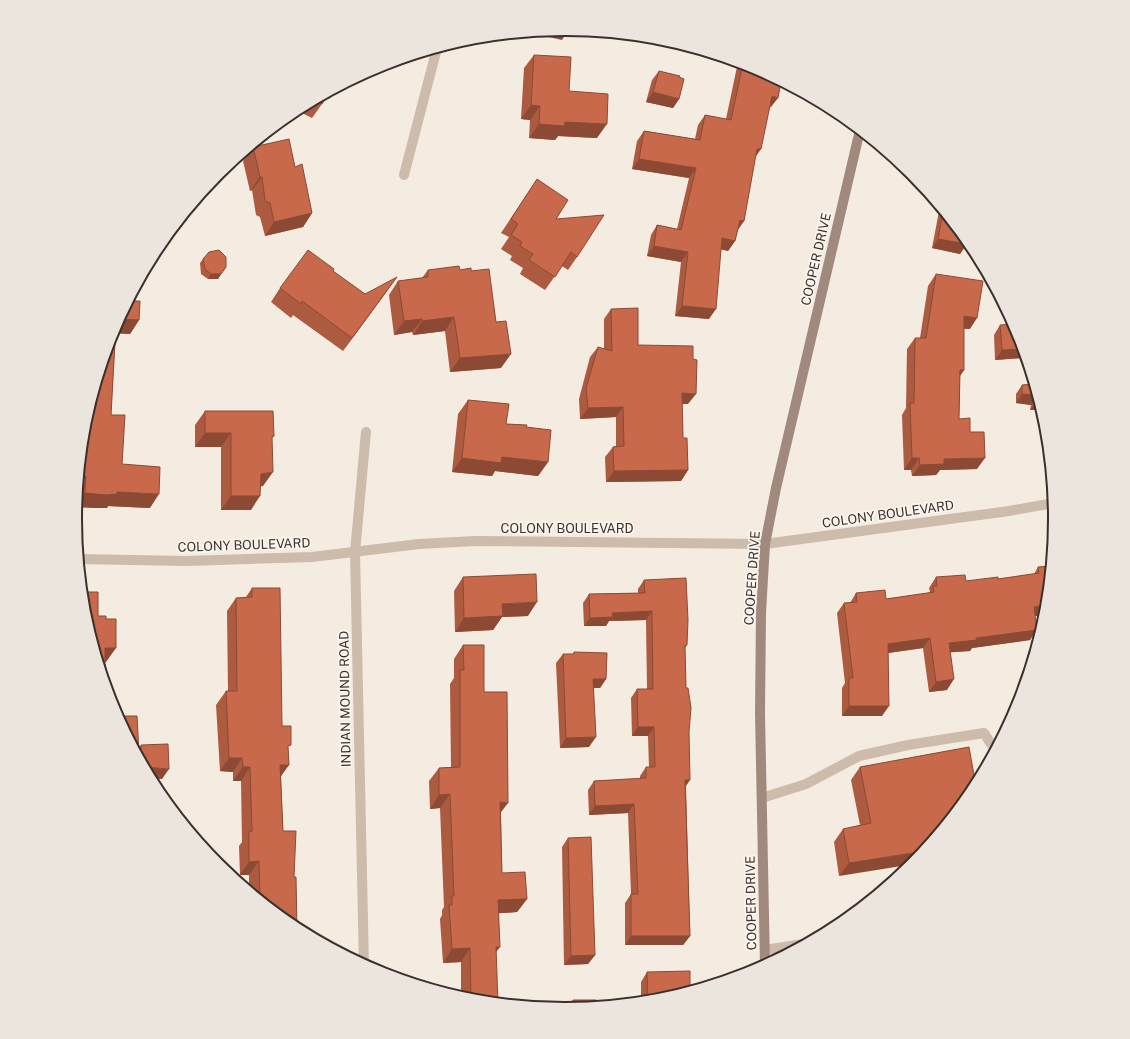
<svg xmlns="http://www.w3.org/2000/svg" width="1130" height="1039" viewBox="0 0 1130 1039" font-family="'Public Sans',sans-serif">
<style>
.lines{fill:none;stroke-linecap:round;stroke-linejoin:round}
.lane{stroke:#cdbbac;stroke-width:10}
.street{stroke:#cdbbac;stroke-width:10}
.secondary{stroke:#a18a7d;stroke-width:10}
.wall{fill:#ac5a40}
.shaded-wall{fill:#8c4a34}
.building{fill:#c8694b;stroke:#8c4a34}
.labels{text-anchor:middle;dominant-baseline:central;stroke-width:3.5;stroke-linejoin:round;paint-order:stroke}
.street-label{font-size:13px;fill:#3b302b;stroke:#fbf5ee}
.rim{fill:none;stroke:#3b302b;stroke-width:2}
</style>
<rect width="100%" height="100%" fill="#f4ebe1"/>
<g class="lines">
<path class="lane" d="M762,798L806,784L859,756L908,745L984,733L995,750"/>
<path class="street" d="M404,175L437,48
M78,559L186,561L312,557L419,544L475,541L765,544L1009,511L1054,503
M765,950L809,943
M364,966L355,552L366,432"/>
<path class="secondary" d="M765,966L760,713L761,613L765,544L776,488L860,130"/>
</g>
<path class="wall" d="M534,55L569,91L597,138L558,136L555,140L529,138L530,120L521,119L524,68Z
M738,62L753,66L771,107H770L755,157L744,221L738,229L735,241L728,251L721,249L709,319L675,316L681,262L647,256L651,235L657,225L677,229L689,178L632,169L637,141L644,131L695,139L698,125L705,115L726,119Z
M659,71L679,77V99L673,108L646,102L652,80Z
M337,88L329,99L326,96L322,104L312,118L296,110Z
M253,147L295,167L312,213L303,227L265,236L260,217L256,215L252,190L250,191L243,161Z
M537,179L556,219L577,257L568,270L562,266L545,290L520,274L523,268L510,260L512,256L501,249L509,237L501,233Z
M940,206L968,241L960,254L932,248Z
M203,259L226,267L218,279H208L201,274L200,263Z
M428,270H460L471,271L501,368L450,372L445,331L413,335L412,332L394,335L389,295L398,281L422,278Z
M333,271L365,294L387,291L343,351L293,315L291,318L271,302L280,288Z
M936,274L970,329H964V370L960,376L959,419L970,432L977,469L940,470L936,475L912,476L911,470H904L902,415L906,408L907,349L915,338H920L928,286Z
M129,301L139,320L130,334L115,333L111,415L122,464L150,508L108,506L107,508H97L76,507L84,424L112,332Z
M611,309L638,345L688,404H682L683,438L688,470L681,481L606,482L605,457L613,447L616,446V417L580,419L579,399L590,357L598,347L604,349V319Z
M1000,325L1018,332L1025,353L1021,358L995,360L994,335Z
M1034,384L1042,410H1030L1031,405L1016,403V394L1022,385Z
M468,400L506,424L526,427L548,462L538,476L495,471L492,476L452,472L458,414Z
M205,411L274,436L272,438L263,486H261L251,510H221V447H195V425Z
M1051,566L1035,616L1030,640L972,648L970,651L950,652L947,690L929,692L923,648L888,653L882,716H842V688L845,683L837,613L844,603H850L856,593L886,599L929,593L930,592L929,588L936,577L966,581L998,579L1034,574L1038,567Z
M463,577L528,616L502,617L493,630L455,632L454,591Z
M644,580L687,645L685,648L686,688L689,732L686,787L690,936L683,945H625V903L631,894L628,813L589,815L588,790L594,781L640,779V776L646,767H649L648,736H632L631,698L637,689H647L646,620L609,621L606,626H584L583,603L589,594L638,593V589Z
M252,588L282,726L288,750L281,777L283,831L292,927L249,892V875H240L239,846L242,842L241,781H233V772L220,771L216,705L226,691H228L227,611L236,598L246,597Z
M463,645L484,692L501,813L502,873L527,899L517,912L499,913L496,952L469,1001L456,996H461V962L443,963L440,919L442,915V910L444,907L440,808L430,809L429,781L439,768L451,767L450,684L454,678V659Z
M574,652L606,679L600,688H594L589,747L560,748L556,663L563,654H573Z
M117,716L139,748L141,745L162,779L149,778Z
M969,747L839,876L834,842L843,829L860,825L851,780L860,767Z
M568,838L595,955L588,964L564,965L562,847Z
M647,972L660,1001L641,1002V982Z
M573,1000L596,1007L566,1010Z"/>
<path class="shaded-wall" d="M565,29H569L562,40L532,33V32Z
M653,92L679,99L673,108L646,102Z
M772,96L778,98L771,107L765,106Z
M531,105L540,106L530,120L521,119Z
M565,122L607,124L597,138L558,136L555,140L529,138L539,124Z
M757,149H761L754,159Z
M639,159L696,168L689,178L632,169Z
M260,177H262L252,190L250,191Z
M312,213L303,227L265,236L274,222Z
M740,220L744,221L737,231Z
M722,238L735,241L728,251L716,248Z
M938,239L967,244L960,254L932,248Z
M654,246L688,252L681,262L647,256Z
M211,274H221L218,279H208Z
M397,277L387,291L343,351L352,338Z
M682,306L716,309L709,319L675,316Z
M964,316L977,318L970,329L957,327Z
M454,317L445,331L413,335L422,321Z
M118,319L139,320L130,334L111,333Z
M422,319L412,332L394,335L404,321Z
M1023,349L1025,353L1021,358L995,360L1002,350Z
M511,354L501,368L450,372L460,358Z
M960,370H964L956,381Z
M682,393L696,394L688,404H675Z
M1022,394L1037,395L1031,405L1016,403Z
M1037,400L1039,401L1042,410H1030Z
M623,407L616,417L580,419L588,408Z
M205,433H231L221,447H195Z
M502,457L548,462L538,476L495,471L492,476L452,472L462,458Z
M912,458H919L911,470H904Z
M985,458L977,469L940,470L936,475L912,476L920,465L944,459Z
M688,470L681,481L606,482L614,471Z
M273,472L263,486L251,488L261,474Z
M86,476L78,488L79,478Z
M117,492L159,494L150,508L108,506L107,508H97L76,507L85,493Z
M231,496H260L251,510H221Z
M537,602L528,616L502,617L493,630L455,632L464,618L502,604Z
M1047,605L1046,615L1027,617L1034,607Z
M652,611L646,620L609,621L606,626H584L590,618L612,613Z
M1037,630L1030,640L972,648L970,651L942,653L949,643L976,638Z
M930,638L923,648L881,654L888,644Z
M105,648H116L106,662H98Z
M593,679H606L600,688H587Z
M954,679L947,690L929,692L936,682Z
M849,706H889L882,716H842Z
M638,727H654L648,736H632Z
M596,737L589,747L560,748L566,738Z
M229,758H242L233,772L220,771Z
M280,765H289L279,779Z
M144,767L169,769L162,779L149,778Z
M243,767H250L241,781H233Z
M685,780H690L684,789Z
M450,794L440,808L430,809L439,795Z
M500,802L508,803L498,816Z
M634,804L628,813L589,815L595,806Z
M925,851L914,864L839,876L849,863Z
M259,861L249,875H240L249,862Z
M527,899L517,912L489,914L498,900Z
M631,936H690L683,945H625Z
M496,947H500L490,960Z
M470,948L461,962L443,963L452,949Z
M595,955L588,964L564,965L571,956Z"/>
<path class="building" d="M534,55L571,57L569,91L608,94L607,124L565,122L564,126L539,124L540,106L531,105Z
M743,63L753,66L781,82L778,98L772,96L761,149H757L744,221L740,220L735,241L722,238L716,309L682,306L688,252L654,246L657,225L681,230L696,168L639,159L644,131L700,140L705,115L731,120Z
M659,71L680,76L679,77L684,79L679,99L653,92Z
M328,93L322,104L314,100Z
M289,139L295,167L302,164L312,213L274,222L270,203L265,201L262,177H260L253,147Z
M537,179L568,200L556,219L604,215L577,257L571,252L555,277L529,260L533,254L520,246L522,242L511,235L518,224L511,219Z
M943,211L968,241L967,244L938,239Z
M219,250L226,257V267L221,274H211L205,269L203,259L209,252Z
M308,250L334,269L333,271L365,294L397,277L352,338L302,301L301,304L280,288Z
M459,266L460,270L471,268V271L489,269L496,322L506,321L511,354L460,358L454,317L422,321V319L404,321L398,281L428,277V270Z
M936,274L983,281L977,318L964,316V370H960L959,419L970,418V432H984L985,458L944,459V464L920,465L919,458H912L910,403H914L915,338H926Z
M129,300V301H140L139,320L118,319Z
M638,308V345L693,346V359L697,360L696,394L682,393L683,438H687L688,470L614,471L613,447L624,446L623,407L588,408L586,388L598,347L612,351L611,309Z
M116,324L111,415H125L122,464L160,467L159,494L117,492V494L107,495L85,493L86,476L79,477L84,424L112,332Z
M1014,324L1018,332L1023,349L1002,350L1000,325Z
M1034,384L1039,401L1037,400V395L1022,394V385Z
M468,400L509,404L506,424L527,425L526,427L551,430L548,462L502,457L501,463L462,458Z
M205,411H273L274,436L272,437L273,472L261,474L260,496H231V433H205Z
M1051,566L1047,605L1034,607L1037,630L976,638L977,640L949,643L954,679L936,682L930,638L888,644L889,706H849V678H853L844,603L857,602L856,593L885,590L886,599L934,592L933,586H937L936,577L965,575L966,581L998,577V579L1039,573L1038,567Z
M536,574L537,602L502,604L503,616L464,618L463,577Z
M686,578L688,620L687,645L685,646L686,688H688L691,708L689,732L690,780H685L690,936H631V894H638L634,804L595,806L594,781L646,778V767H655L654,727H638L637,689H653L652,611L612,613L613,617L590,618L589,594L645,593L644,580Z
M252,588H280L282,726H291V745L288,746L289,765H280L283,831H296L294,877H296L297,930L292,927L260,900L259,861L249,862V832L252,831L250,767H243L242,758H229L226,691H237L236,598L252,597Z
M82,592H98V616H106V619H116V648H105V674H102L84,615Z
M463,645H484V692H507L508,803L500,802L502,873L525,872L527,899L498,900L500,947H496L498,1003L469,1001L456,997V996L471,995L470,948L452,949L449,905H452V896H454L450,794L439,795V768L460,767V670H464Z
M574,652L607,653L606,679H593L596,737L566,738L563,654H574Z
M117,716H137L139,754H137Z
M168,744L169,769L144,767L141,762V745Z
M969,747L976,786L973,792L925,851L849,863L843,829L871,823L860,767Z
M591,837L595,955L571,956L568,838Z
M690,971V992L660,1001L648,1002L647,972Z
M573,1000H596V1007L573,1009Z"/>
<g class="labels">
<g class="street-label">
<text transform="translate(816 259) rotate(-77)">COOPER DRIVE</text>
<text transform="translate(888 514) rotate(-8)">COLONY BOULEVARD</text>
<text x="567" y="528">COLONY BOULEVARD</text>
<text transform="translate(244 545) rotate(-2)">COLONY BOULEVARD</text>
<text transform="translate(752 578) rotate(-86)">COOPER DRIVE</text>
<text transform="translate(345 699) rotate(-91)">INDIAN MOUND ROAD</text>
<text transform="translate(751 903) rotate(-91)">COOPER DRIVE</text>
</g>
</g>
<path d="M0 0H1130V1039H0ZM82 519a483 483 0 1 1 966 0a483 483 0 1 1-966 0Z" fill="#ece5de" fill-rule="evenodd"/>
<path class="rim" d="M82 519a483 483 0 1 1 966 0a483 483 0 1 1-966 0Z"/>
</svg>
